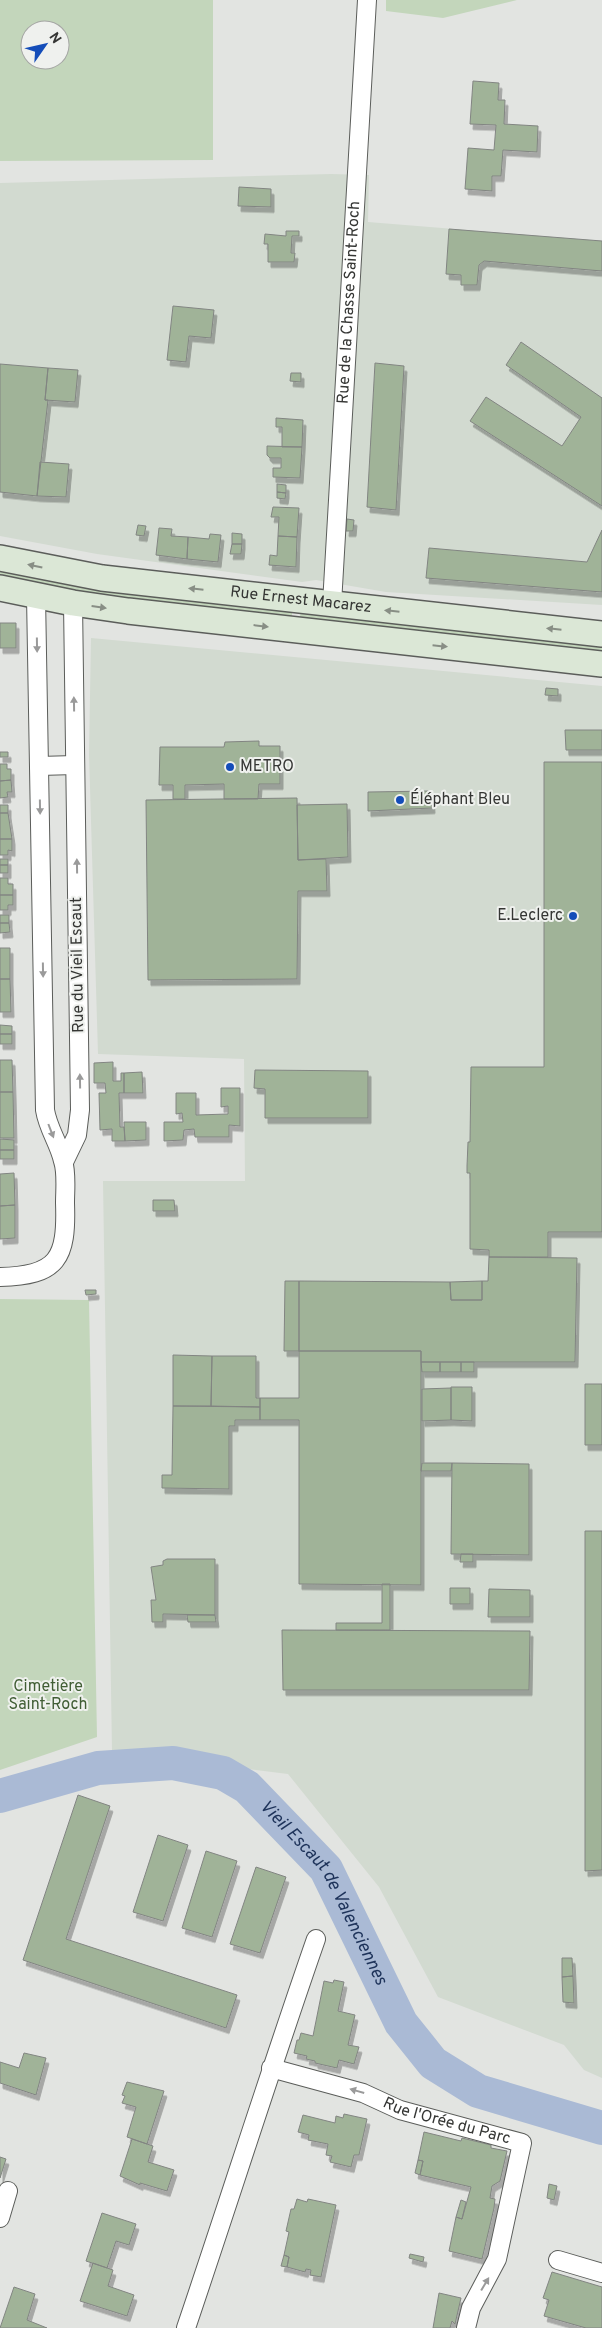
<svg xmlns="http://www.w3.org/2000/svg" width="602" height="2328" viewBox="0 0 602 2328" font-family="Overpass,sans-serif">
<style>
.built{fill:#d2dad0}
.green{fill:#c3d6bb;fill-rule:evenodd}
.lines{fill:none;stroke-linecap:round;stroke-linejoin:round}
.river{stroke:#aabad5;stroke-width:34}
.building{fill:#a0b398;stroke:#828582;filter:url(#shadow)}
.minor-casing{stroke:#5b5d5a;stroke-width:20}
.secondary-casing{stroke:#5b5d5a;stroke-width:28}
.minor{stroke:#fff;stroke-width:18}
.secondary{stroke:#dbe7d6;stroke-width:25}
.oneway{fill:#888e85}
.oneway2{fill:#9a9a9a}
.poi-dot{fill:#144db9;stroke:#eff1ee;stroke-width:2}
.labels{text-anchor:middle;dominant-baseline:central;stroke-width:4;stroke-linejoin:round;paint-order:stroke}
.street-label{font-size:16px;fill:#353634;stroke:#eff1ee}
.poi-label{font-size:16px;fill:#353634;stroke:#eff1ee;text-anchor:start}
.park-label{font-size:16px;fill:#415e35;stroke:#eff1ee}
.water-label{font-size:18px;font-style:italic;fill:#1e335a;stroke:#eff1ee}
</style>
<defs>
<filter id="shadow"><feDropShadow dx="3" dy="5.5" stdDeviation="0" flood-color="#0004"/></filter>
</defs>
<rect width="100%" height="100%" fill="#e2e4e1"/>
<path class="built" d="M331,174L369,175L368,222L602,241V605L386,592L316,580L302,582L97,554L0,536V183Z
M91,638L602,686V2078L584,2070L564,2045L438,1997L379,1887L288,1774L112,1752L103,1181H245L244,1059L98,1054L89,754Z"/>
<path class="green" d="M0,0H213V160L0,161ZM30,30H60V60H30Z
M386,0H517L443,18L386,11Z
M0,566L292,611V619L147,605L0,579Z
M301,611L602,643V654L299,621Z
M0,1299L89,1300L97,1737L0,1770Z"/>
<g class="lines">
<path class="river" id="s1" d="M0,1796L98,1768L173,1763L223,1773L247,1787L326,1869L401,2023L433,2063L478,2091L602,2128"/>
</g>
<path class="building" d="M473,81L499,83L498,100H505L504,124L538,126L537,152L503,150L501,176H492V191L465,189L468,148L494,150L496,125L470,124Z
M239,187L271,189V207L238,206Z
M449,229L602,241V271L484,261L479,265L477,285H461V275L446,274Z
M286,231H299V236H292L291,253H295L294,262H268V244H264L265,234L286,236Z
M173,306L214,310L211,338L189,336L186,362L167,360Z
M521,342L602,398V506L470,421L486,397L562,446L581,417L506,365Z
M375,363L404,366L396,510L367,507Z
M0,364L48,368L45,400H48L37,496L0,492Z
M48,368L78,370L75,402L45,400Z
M291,373H301V382L290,381Z
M276,418L303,420L302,447H282V427H276Z
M267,446L302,447L300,478L273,477V468H281V458H270L267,455Z
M40,462L69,464L66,497L37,496Z
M277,484L286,485V493L277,492Z
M277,492L286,493L285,499L277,498Z
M273,507L299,508L297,537L278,536L279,517H271Z
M347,519L354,520L353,531H346Z
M138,525L146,526L144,536L136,535Z
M159,528L172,529L171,536L188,537L187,559L156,555Z
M602,530V592L426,578L429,548L587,562Z
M232,533L242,534V544H232Z
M210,534L221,535L218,562L187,559L188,537L209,539Z
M278,536L297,537L296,567L269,565L270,555L277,556Z
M232,544H242L241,554H230Z
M0,623H16V648H0Z
M546,688L558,689V696L545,695Z
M565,730H602V750H566Z
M259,741V746H280V784H259L258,799H224V784L185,785V799H173V785H159L160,747H224L225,742Z
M0,752H8V757H0Z
M544,762H602V1232H548V1257H489V1250L470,1249V1173H467V1166L468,1142H470L471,1067H544Z
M0,764H7V769H11V780L0,781Z
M11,780L12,792H7L8,797L0,798V781Z
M431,791L432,808L368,811V792Z
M297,798L298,860L326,859L327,891H298L297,979L148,980L146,800Z
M347,804L348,857L298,860L297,805Z
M0,805H8V813H0Z
M0,813H8L12,839H0Z
M0,839H12V851L8,850V855H0Z
M0,859H8V865H0Z
M0,865H8V873H0Z
M0,878H8V884H13V895H0Z
M0,895H13V905H8V910H0Z
M0,915H9V923H0Z
M0,923H9L10,932L0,933Z
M0,948H10V979H0Z
M0,979H10L11,1012H0Z
M0,1025L12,1026V1034H0Z
M0,1034H12V1044H0Z
M0,1060H12L13,1092H0Z
M113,1062V1081H121V1073H124V1093H119L120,1127H124L125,1141H112V1129L100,1130L99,1093H106L105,1083H94V1063Z
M255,1070L368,1071V1118H265V1089L254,1088Z
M142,1072L143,1093H124V1073Z
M221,1088H240V1126L229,1125V1137H195L194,1129L184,1130L183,1140L164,1141V1122H183L182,1113L176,1114V1093H196V1115L228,1114V1106L221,1107Z
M0,1092H13L14,1138H0Z
M124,1122H146V1140L125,1141Z
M0,1139L14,1140V1150H0Z
M0,1150H14V1159H0Z
M14,1173L15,1205L0,1206V1174Z
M153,1200H174L175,1211H153Z
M15,1205V1238L0,1239V1206Z
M489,1257L577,1258L575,1362H421V1351H299V1281L450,1282L451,1300H482V1281H488Z
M285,1281H299V1351H284Z
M482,1281V1300H451L450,1282Z
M85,1290H96V1294L86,1295Z
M299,1351H421V1585L299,1584V1420H260V1398H299Z
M173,1355L212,1356L211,1406H173Z
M212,1356H256V1398H260V1407L211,1406Z
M421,1362H440V1372H422Z
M440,1362H461V1372H440Z
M461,1362H474V1372H461Z
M585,1384H602V1445H585Z
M451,1387H472V1421L451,1420Z
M451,1388V1420L422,1421V1389Z
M173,1406L260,1407V1420H235V1426H229V1489L162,1488V1475H172Z
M422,1463H452L451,1471H421Z
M452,1463L529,1464V1555L451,1554Z
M585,1531H602V1870L585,1871Z
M461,1554H473V1562H460Z
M167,1559H215V1615L163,1614V1622H152L151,1600H156L151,1567L163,1565V1561Z
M382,1584H390V1630H336V1623H382Z
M450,1588H470V1604H450Z
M489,1589L530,1590V1617H488Z
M187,1615H215L216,1622H188Z
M282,1630L530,1631L529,1690H283Z
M78,1795L110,1806L66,1939L237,1995L226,2028L23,1960Z
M158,1835L188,1845L163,1921L133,1912Z
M206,1851L237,1861L212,1937L182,1928Z
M256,1867L286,1877L260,1953L230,1944Z
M562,1958H572L573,1976L562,1977Z
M573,1976L574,2003L563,2002L562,1977Z
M334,1980L344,1982L338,2011L355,2015L348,2045L359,2047L354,2064L339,2060L337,2068L315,2063V2061L306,2059L307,2056L294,2053L297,2040H299L301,2033L313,2036L324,1981L333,1983Z
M24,2053L46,2058L36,2095L0,2083V2062L19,2068Z
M127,2082L164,2091L147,2144L127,2137L136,2107L122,2103L125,2096L122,2095Z
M344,2114L367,2119L359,2155H354L351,2167L330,2162L332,2156L326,2155L328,2144L308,2140L309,2135L298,2132L303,2115L335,2123L336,2116L343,2118Z
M424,2132L461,2141L462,2138L491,2145V2148L507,2151L500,2181L492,2186L490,2198L495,2199L494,2208L482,2259L449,2251L456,2217L462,2219L471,2187L420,2175L423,2161L418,2160Z
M132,2139L153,2146L148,2162L174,2170L167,2191L140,2183V2185L120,2176Z
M0,2157L6,2159L0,2178Z
M418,2160L423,2161L420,2175L415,2173Z
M549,2184L557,2186L554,2200L547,2198Z
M297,2199L307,2202L308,2199L336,2205L321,2277L310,2275L311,2270L306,2269L305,2272L287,2267L289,2257L284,2255L289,2232L286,2231L291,2209H294Z
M461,2200L466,2202L462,2219L456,2217Z
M102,2213L136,2224L129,2245L116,2241L107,2268L86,2261Z
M410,2254L424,2257L423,2262L409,2258Z
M284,2255L289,2257L287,2267L281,2266Z
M93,2263L113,2270L108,2286L134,2295L127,2316L80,2301Z
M552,2272L602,2287V2328H586L544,2316L549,2300L543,2298Z
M14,2287L35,2294L27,2320L47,2328H0Z
M439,2293L461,2298L455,2324L452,2321L450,2328H433Z"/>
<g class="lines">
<defs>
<g id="minor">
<path id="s2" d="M332,604L367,0"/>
<path d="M39,766L75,765"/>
<path d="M64,1162L77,1135L80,1110L73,603"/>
<path d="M0,1277C58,1276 67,1258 65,1203C65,1190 67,1173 63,1161C59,1143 48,1129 45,1110L36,596"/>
<path id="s3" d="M271,2068L363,2093L400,2110L522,2143L497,2259L471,2308L466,2328"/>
<path d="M0,2218L8,2191"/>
<path d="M558,2260L602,2273"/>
<path d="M186,2328C230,2198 271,2068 316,1939"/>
</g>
<g id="secondary">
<path id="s4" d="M0,558L102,578L602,634"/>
<path d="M0,588L73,603L128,611L602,664"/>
</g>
</defs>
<use href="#minor" class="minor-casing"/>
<use href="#secondary" class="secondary-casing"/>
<use href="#minor" class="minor"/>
<use href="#secondary" class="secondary"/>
</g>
<defs><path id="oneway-solid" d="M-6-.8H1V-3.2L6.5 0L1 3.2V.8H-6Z" transform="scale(1.25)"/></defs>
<g class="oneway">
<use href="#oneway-solid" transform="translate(35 566) rotate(-168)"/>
<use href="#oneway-solid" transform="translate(196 589) rotate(-174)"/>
<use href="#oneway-solid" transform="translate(99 607) rotate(8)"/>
<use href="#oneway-solid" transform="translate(392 611) rotate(-174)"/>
<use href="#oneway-solid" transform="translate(261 626) rotate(7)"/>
<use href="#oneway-solid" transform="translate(554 629) rotate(-174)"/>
<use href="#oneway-solid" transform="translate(440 646) rotate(6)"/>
</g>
<g class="oneway2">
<use href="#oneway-solid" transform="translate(37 645) rotate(89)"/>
<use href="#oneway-solid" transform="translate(74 704) rotate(-91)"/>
<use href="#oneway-solid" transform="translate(40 807) rotate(89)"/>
<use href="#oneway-solid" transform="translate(77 866) rotate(-91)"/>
<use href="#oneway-solid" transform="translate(43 970) rotate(89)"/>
<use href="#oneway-solid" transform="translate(80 1081) rotate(-91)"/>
<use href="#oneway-solid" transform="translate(51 1131) rotate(69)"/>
<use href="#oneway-solid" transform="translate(357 2091) rotate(-164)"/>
<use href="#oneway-solid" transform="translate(485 2284) rotate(-59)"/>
</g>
<g class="poi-dot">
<circle cx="230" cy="767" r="5"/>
<circle cx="400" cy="800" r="5"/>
<circle cx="573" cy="916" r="5"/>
</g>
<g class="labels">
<g class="street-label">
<text stroke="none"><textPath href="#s2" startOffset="302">Rue de la Chasse Saint-Roch</textPath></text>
<text stroke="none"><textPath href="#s4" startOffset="304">Rue Ernest Macarez</textPath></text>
<text transform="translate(78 965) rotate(-91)">Rue du Vieil Escaut</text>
<text stroke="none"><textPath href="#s3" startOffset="184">Rue l'Orée du Parc</textPath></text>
</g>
<g class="poi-label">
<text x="240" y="767">METRO</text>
<text x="410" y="800">Éléphant Bleu</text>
<text x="563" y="916" text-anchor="end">E.Leclerc</text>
</g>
<g class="park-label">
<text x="48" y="1687">Cimetière<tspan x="48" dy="18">Saint-Roch</tspan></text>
</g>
<g class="water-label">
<text stroke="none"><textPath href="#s1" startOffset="388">Vieil Escaut de Valenciennes</textPath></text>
</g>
</g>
<g transform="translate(45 45) rotate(56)"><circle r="24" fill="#eff1ee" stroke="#a5a6a4"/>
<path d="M0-4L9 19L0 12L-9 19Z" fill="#144db9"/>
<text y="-8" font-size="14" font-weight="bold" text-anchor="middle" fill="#353634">N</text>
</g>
</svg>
